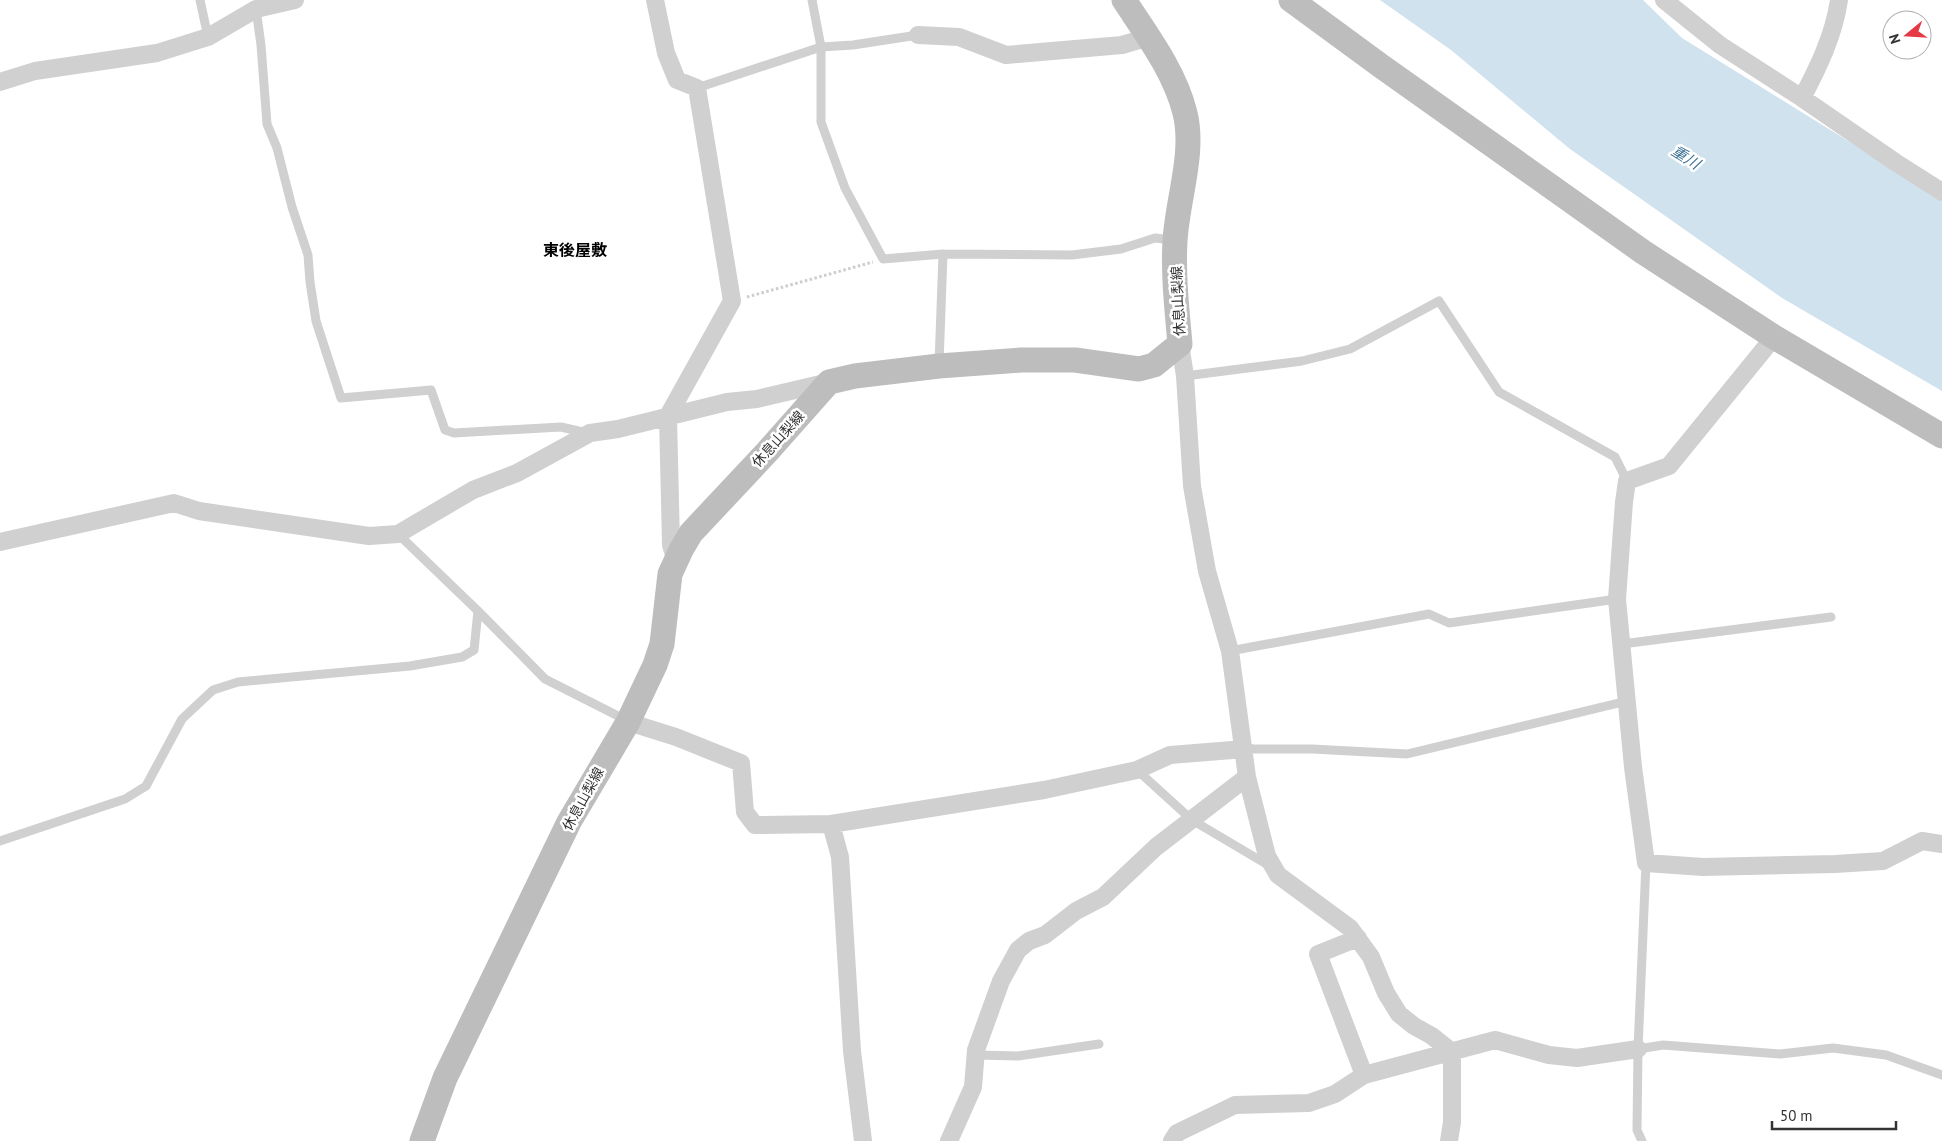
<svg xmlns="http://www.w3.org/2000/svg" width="1942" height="1141" viewBox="0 0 1942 1141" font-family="'PT Sans','Noto Sans JP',sans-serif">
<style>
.water{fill:#cfe2ee}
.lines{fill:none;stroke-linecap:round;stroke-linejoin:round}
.path{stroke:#cdcdcd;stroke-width:3;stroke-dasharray:2.5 2.5;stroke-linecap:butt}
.lane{stroke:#d0d0d0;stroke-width:9}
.street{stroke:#d0d0d0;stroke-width:18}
.secondary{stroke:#bdbdbd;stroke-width:25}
.labels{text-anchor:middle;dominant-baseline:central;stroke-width:5;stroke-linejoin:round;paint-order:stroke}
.street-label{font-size:14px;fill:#333;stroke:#fff}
.water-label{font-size:15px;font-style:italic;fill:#3f7597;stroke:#fff}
.quarter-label{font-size:16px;font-weight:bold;fill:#000;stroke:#fff}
</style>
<rect width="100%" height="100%" fill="#fff"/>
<path class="water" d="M1380,0H1643L1682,38L1942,199V391L1782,298L1570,149L1451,50Z"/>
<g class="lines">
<path class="path" d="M747,297L873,262"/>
<path class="lane" d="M200,0L208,37
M812,0L821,47V122L845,188L883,259L943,254L1072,255L1121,249L1155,238L1173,240
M256,9L261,45L267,124L277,148L292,207L308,255L310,282L316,321L341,398L431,390L445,430L454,433L561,427L587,433
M697,88L821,47L853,45L918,35
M939,364L943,254
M1185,376L1302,361L1350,349L1439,301L1499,392L1615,457L1627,481
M398,534L478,611L545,679L626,720
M1622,644L1831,617
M1230,651L1429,614L1449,623L1617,599
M1245,749H1312L1407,754L1627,701
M1137,770L1192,820L1268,865
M0,841L125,799L146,786L182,719L213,690L238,682L410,666L462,657L474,650L478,611
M1638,1049L1663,1045L1780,1054L1833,1048L1886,1055L1942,1075
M976,1055L1018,1056L1099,1044
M1642,1141L1637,1130L1638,1049L1646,863"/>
<path class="street" d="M655,0L666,53L677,80L697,88L732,301L668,416L671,545L676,561
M1664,0L1720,45L1802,98
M1839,0C1834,35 1818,68 1802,98L1895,162L1942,192
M918,35L959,37L1006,55L1122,45L1149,37
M0,82L35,71L157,53L208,37L256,9L295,0
M1774,337L1669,466L1627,481L1624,502L1617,599L1633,767L1646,863L1703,867L1835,864L1883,861L1922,841L1942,844
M1180,344L1185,376L1192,486L1207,571L1230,651L1247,777L1267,856L1278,875L1350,928L1371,957L1386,993L1399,1014L1414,1026L1432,1036L1452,1052
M0,542L174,503L199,511L369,536L398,534L473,490L517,473L590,433L618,429L727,402L757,399L829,382
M628,722L676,737L741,763L745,812L755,825L831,824L1044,790L1137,770L1170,755L1245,749
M831,824L840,857L852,1051L863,1141
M1358,938L1318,954L1364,1075
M949,1141L973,1087L976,1050L1001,981L1018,950L1029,941L1045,935L1076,911L1103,897L1156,847L1247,777
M1172,1141L1177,1133L1235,1105L1309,1103L1335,1094L1364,1075L1495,1040L1549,1055L1577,1058L1638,1049
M1449,1141L1452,1122V1052"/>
<path class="secondary" d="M1291,0L1381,66L1643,252L1774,337L1942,436
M422,1141L445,1078L569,822L628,722L655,665L662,644L670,574L681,550L691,533L767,452L829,382L855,376L939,366L1021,360H1075L1139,369L1154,365L1180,344C1177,310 1173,275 1175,241C1177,201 1195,153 1185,113C1175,72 1147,35 1124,0"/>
</g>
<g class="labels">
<g class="street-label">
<text transform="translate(1178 301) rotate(-93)">休息山梨線</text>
<text transform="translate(778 439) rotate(-48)">休息山梨線</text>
<text transform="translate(583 799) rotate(-61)">休息山梨線</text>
</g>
<g class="water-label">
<text transform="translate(1686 157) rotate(32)">重川</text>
</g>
<g class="quarter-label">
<text x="575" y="250">東後屋敷</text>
</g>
</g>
<g transform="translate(1907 35) rotate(252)"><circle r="24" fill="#ffffff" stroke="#adadad"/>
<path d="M0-4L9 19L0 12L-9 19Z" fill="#e63946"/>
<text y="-8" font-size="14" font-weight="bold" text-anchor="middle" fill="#333333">N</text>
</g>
<path d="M1772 1121v8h124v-8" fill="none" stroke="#333333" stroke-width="2.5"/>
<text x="1780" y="1121" font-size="15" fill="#333333" stroke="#ffffff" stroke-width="4" paint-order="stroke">50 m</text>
</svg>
